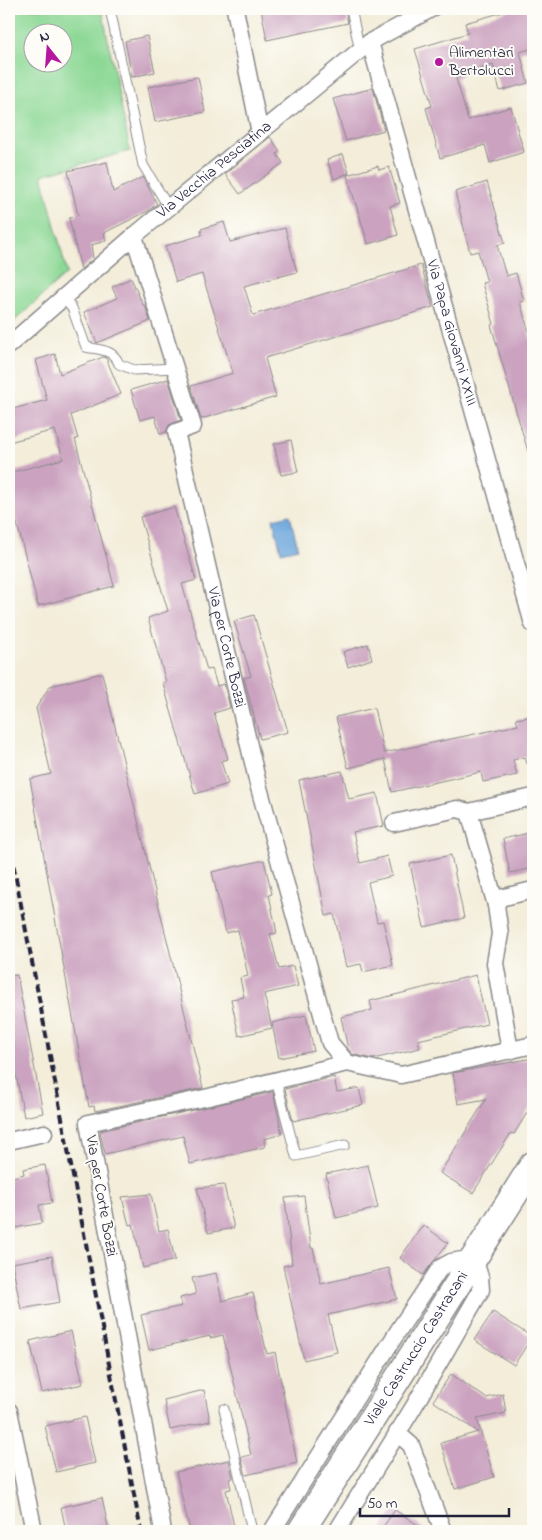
<svg xmlns="http://www.w3.org/2000/svg" width="542" height="1540" viewBox="0 0 542 1540" font-family="'Indie Flower',sans-serif">
<style>
.green{fill:#8cd895;stroke:#577d68;fill-rule:evenodd}
.water{fill:#6ba5db;stroke:#46648b}
.building{fill:#cba3c0}
.lines{fill:none;stroke-linecap:round;stroke-linejoin:round}
.service-casing{stroke:#8a888a;stroke-width:11}
.minor-casing{stroke:#8a888a;stroke-width:19}
.primary-casing{stroke:#8a888a;stroke-width:29}
.service{stroke:#fff;stroke-width:9}
.minor{stroke:#fff;stroke-width:16}
.primary{stroke:#fff;stroke-width:26}
.rail{stroke:#22223b;stroke-width:4;stroke-dasharray:8 4;stroke-linecap:butt}
.poi-dot{fill:#b5179e;stroke:#fdfcf7;stroke-width:2}
.labels{text-anchor:middle;dominant-baseline:central;stroke-width:4;stroke-linejoin:round;paint-order:stroke}
.poi-label{font-size:16px;fill:#22223b;stroke:#fdfcf7;text-anchor:start}
.street-label{font-size:16px;fill:#22223b;stroke:#fdfcf7}
</style>
<rect width="100%" height="100%" fill="#fdfcf7"/>
<filter id="ink" filterUnits="userSpaceOnUse"><feTurbulence type="fractalNoise" baseFrequency=".02" numOctaves="2"/><feDisplacementMap in="SourceGraphic" scale="10" xChannelSelector="R" yChannelSelector="G"/><feConvolveMatrix kernelMatrix="1 2 1 2 8 2 1 2 1" color-interpolation-filters="sRGB"/></filter>
<filter id="wash" filterUnits="userSpaceOnUse"><feTurbulence type="fractalNoise" baseFrequency=".0096" numOctaves="4" result="noise"/><feDisplacementMap in="SourceGraphic" scale="20" xChannelSelector="R" yChannelSelector="G"/><feGaussianBlur stdDeviation="1.12" result="paint"/><feColorMatrix in="noise" values="0 0 0 0 0 0 0 0 0 0 0 0 0 0 0 0 0 1.4 0 .05"/><feComposite in="paint" operator="in"/></filter>
<g filter="url(#wash)">
<rect width="100%" height="100%" fill="#f3edd9"/>
<path class="green" d="M9,9H102L130,151L42,175L67,273L9,326ZM32,32H62V62H32Z"/>
<path class="water" d="M290,515L298,548L281,552L273,519Z"/>
<g id="blocks">
<path class="building" d="M261,9H345L348,23L267,40Z
M514,9H533V48L520,52L528,83L500,91L493,65L462,73L463,75L456,78L468,120L511,107L524,152L490,163L485,145L440,158L426,108L432,106L415,49L468,33L465,23Z
M147,36L155,72L132,77L125,41Z
M198,77L205,112L155,122L148,87Z
M373,88L384,130L346,141L333,99Z
M270,137L280,151L277,154L283,163L240,194L225,174Z
M343,154L349,173L334,179L327,160Z
M107,162L113,192L143,177L157,204L148,211L104,233L106,241L91,245L93,259L81,269L69,218L78,215L68,171Z
M378,166L379,170L389,167L400,203L390,206L398,235L368,244L347,175Z
M487,182L505,243L497,245L506,276L516,273L524,301L520,302L533,346V454L529,455L491,325L494,324L482,283L487,282L478,251L470,253L455,192Z
M224,222L230,242L285,228L297,272L244,286L253,315L421,265L433,307L265,358L276,397L201,419L191,386L233,373L202,274L176,282L165,246L202,235L201,229Z
M131,278L143,305H145L150,321L97,343L84,312L117,298L112,287Z
M55,354L60,374L103,357L106,358L121,394L71,415L78,439H75L114,586L38,606L9,492V473L63,459L55,430L9,442V410L47,400L36,360Z
M168,379L181,420L169,425L166,432L160,434L155,416L140,420L131,390Z
M291,440L298,472L281,475L274,444Z
M174,507L196,580L182,584L207,670L212,669L217,686L224,684L230,708L214,713L228,759L221,761L228,784L195,794L163,683L166,682L148,618L168,611L140,517Z
M254,615L288,732L260,739L244,678L251,676L234,621Z
M368,644L372,659L348,667L343,652Z
M102,673L203,1088L95,1111L94,1106L89,1107L30,779L51,774L36,708L50,686Z
M374,708L384,753L518,725L516,719L533,716V763L527,764L525,757L513,760L517,775L483,782L481,772L392,792L385,759L348,768L336,717Z
M342,771L349,799L377,793L384,826L353,832L360,863L387,856L392,876L368,882L377,922L383,921L393,965L363,972L361,964L346,967L334,914L326,916L299,780Z
M533,832V868L510,873L503,839Z
M451,855L464,918L424,927L410,864Z
M264,860L272,894L269,895L277,933L270,934L279,969L293,966L298,986L264,994L272,1028L239,1036L231,999L244,997L240,978L248,976L238,930L226,933L212,872Z
M17,975L43,1113L24,1117L9,1038V976Z
M476,975L487,1024L418,1040L420,1048L373,1059L352,1054L348,1049L341,1017L372,1010L370,1001Z
M306,1015L314,1051L279,1058L272,1023Z
M533,1058V1103L514,1134L511,1133L473,1193L440,1173L486,1099L458,1104L453,1073Z
M334,1077L337,1092L359,1088L363,1105L293,1121L285,1089Z
M273,1092L282,1134L264,1139L265,1147L190,1164L183,1136L105,1154L100,1131Z
M45,1165L52,1203L39,1205L42,1223L9,1229V1178L24,1174L23,1169Z
M368,1165L378,1208L336,1218L326,1174Z
M224,1185L234,1228L208,1233L197,1188Z
M151,1194L159,1231L168,1229L175,1260L143,1268L133,1224L129,1225L122,1197Z
M304,1196L311,1248H313L321,1284L389,1268L397,1299L328,1315L337,1352L304,1360L283,1266L292,1264L285,1198Z
M423,1225L448,1243L423,1275L400,1258Z
M52,1256L60,1302L21,1309L12,1263Z
M216,1273L222,1301L253,1293L267,1354L275,1352L297,1463L246,1475L241,1457L251,1455L223,1335L210,1338V1336L149,1350L141,1315L182,1306L180,1298L196,1294L192,1278Z
M493,1312L532,1337L514,1365L474,1340Z
M71,1331L83,1384L42,1393L30,1341Z
M451,1374L486,1398L503,1394L506,1413L477,1419L494,1477L455,1489L441,1443L478,1432L433,1401Z
M204,1390L210,1421L170,1430L164,1400Z
M85,1417L95,1463L56,1472L45,1426Z
M229,1460L233,1478L229,1479L231,1489L226,1490L235,1531H190L176,1472Z
M102,1498L109,1531H66L61,1507Z
M395,1510L427,1531H380Z"/>
</g>
</g>
<g filter="url(#ink)">
<use href="#blocks" fill-opacity="0" stroke="#8a888a" stroke-width="1"/>
<g class="lines">
<defs>
<path id="service" d="M110,9L143,165L169,208
M351,9L360,51
M63,298L72,308L86,347C100,350 113,349 119,364L134,370L175,368
M276,1080L296,1156L345,1145
M224,1409L252,1531"/>
<g id="minor">
<path d="M235,9L260,133"/>
<path id="s1" d="M370,42L533,624"/>
<path id="s2" d="M134,236L193,426L176,432L258,784L330,1043L347,1063"/>
<path id="s3" d="M9,345L134,236L370,42L431,9"/>
<path d="M394,823L457,809L469,812"/>
<path d="M496,905L469,812L533,797"/>
<path d="M510,1051L495,963L500,934L496,905L500,898L533,890"/>
<path d="M9,1141L44,1133"/>
<path d="M9,1411L34,1531"/>
<path d="M397,1433L411,1445L443,1531"/>
<path d="M163,1531L88,1123L209,1097L347,1063L401,1075L533,1045"/>
<path d="M272,1531L400,1328L440,1268L451,1262L474,1258L480,1277L481,1290L413,1408L337,1531"/>
</g>
<g id="primary">
<path id="s4" d="M301,1531L533,1165"/>
</g>
</defs>
<use href="#service" class="service-casing"/>
<use href="#minor" class="minor-casing"/>
<use href="#primary" class="primary-casing"/>
<use href="#service" class="service"/>
<use href="#minor" class="minor"/>
<use href="#primary" class="primary"/>
<path class="rail" d="M9,842L141,1531"/>
</g>
</g>
<circle class="poi-dot" cx="439" cy="62" r="5"/>
<g class="labels">
<g class="poi-label">
<text x="449" y="53">Alimentari<tspan x="449" dy="18">Bertolucci</tspan></text>
</g>
<g class="street-label">
<text stroke="none"><textPath href="#s3" startOffset="270">Via Vecchia Pesciatina</textPath></text>
<text stroke="none"><textPath href="#s1" startOffset="302">Via Papa Giovanni XXIII</textPath></text>
<text stroke="none"><textPath href="#s2" startOffset="438">Via per Corte Bozzi</textPath></text>
<text transform="translate(101 1196) rotate(80)">Via per Corte Bozzi</text>
<text stroke="none"><textPath href="#s4" startOffset="216">Viale Castruccio Castracani</textPath></text>
</g>
</g>
<rect width="542" height="1540" fill="none" stroke="#fdfcf7" stroke-width="30"/>
<g transform="translate(48 48) rotate(343)"><circle r="24" fill="#fdfcf7" stroke="#a5a5ac"/>
<path d="M0-4L9 19L0 12L-9 19Z" fill="#b5179e"/>
<text y="-8" font-size="14" font-weight="bold" text-anchor="middle" fill="#22223b">N</text>
</g>
<path d="M360 1508v8h149v-8" fill="none" stroke="#22223b" stroke-width="2.5"/>
<text x="367" y="1508" font-size="15" fill="#22223b" stroke="#fdfcf7" stroke-width="4" paint-order="stroke">50 m</text>
</svg>
